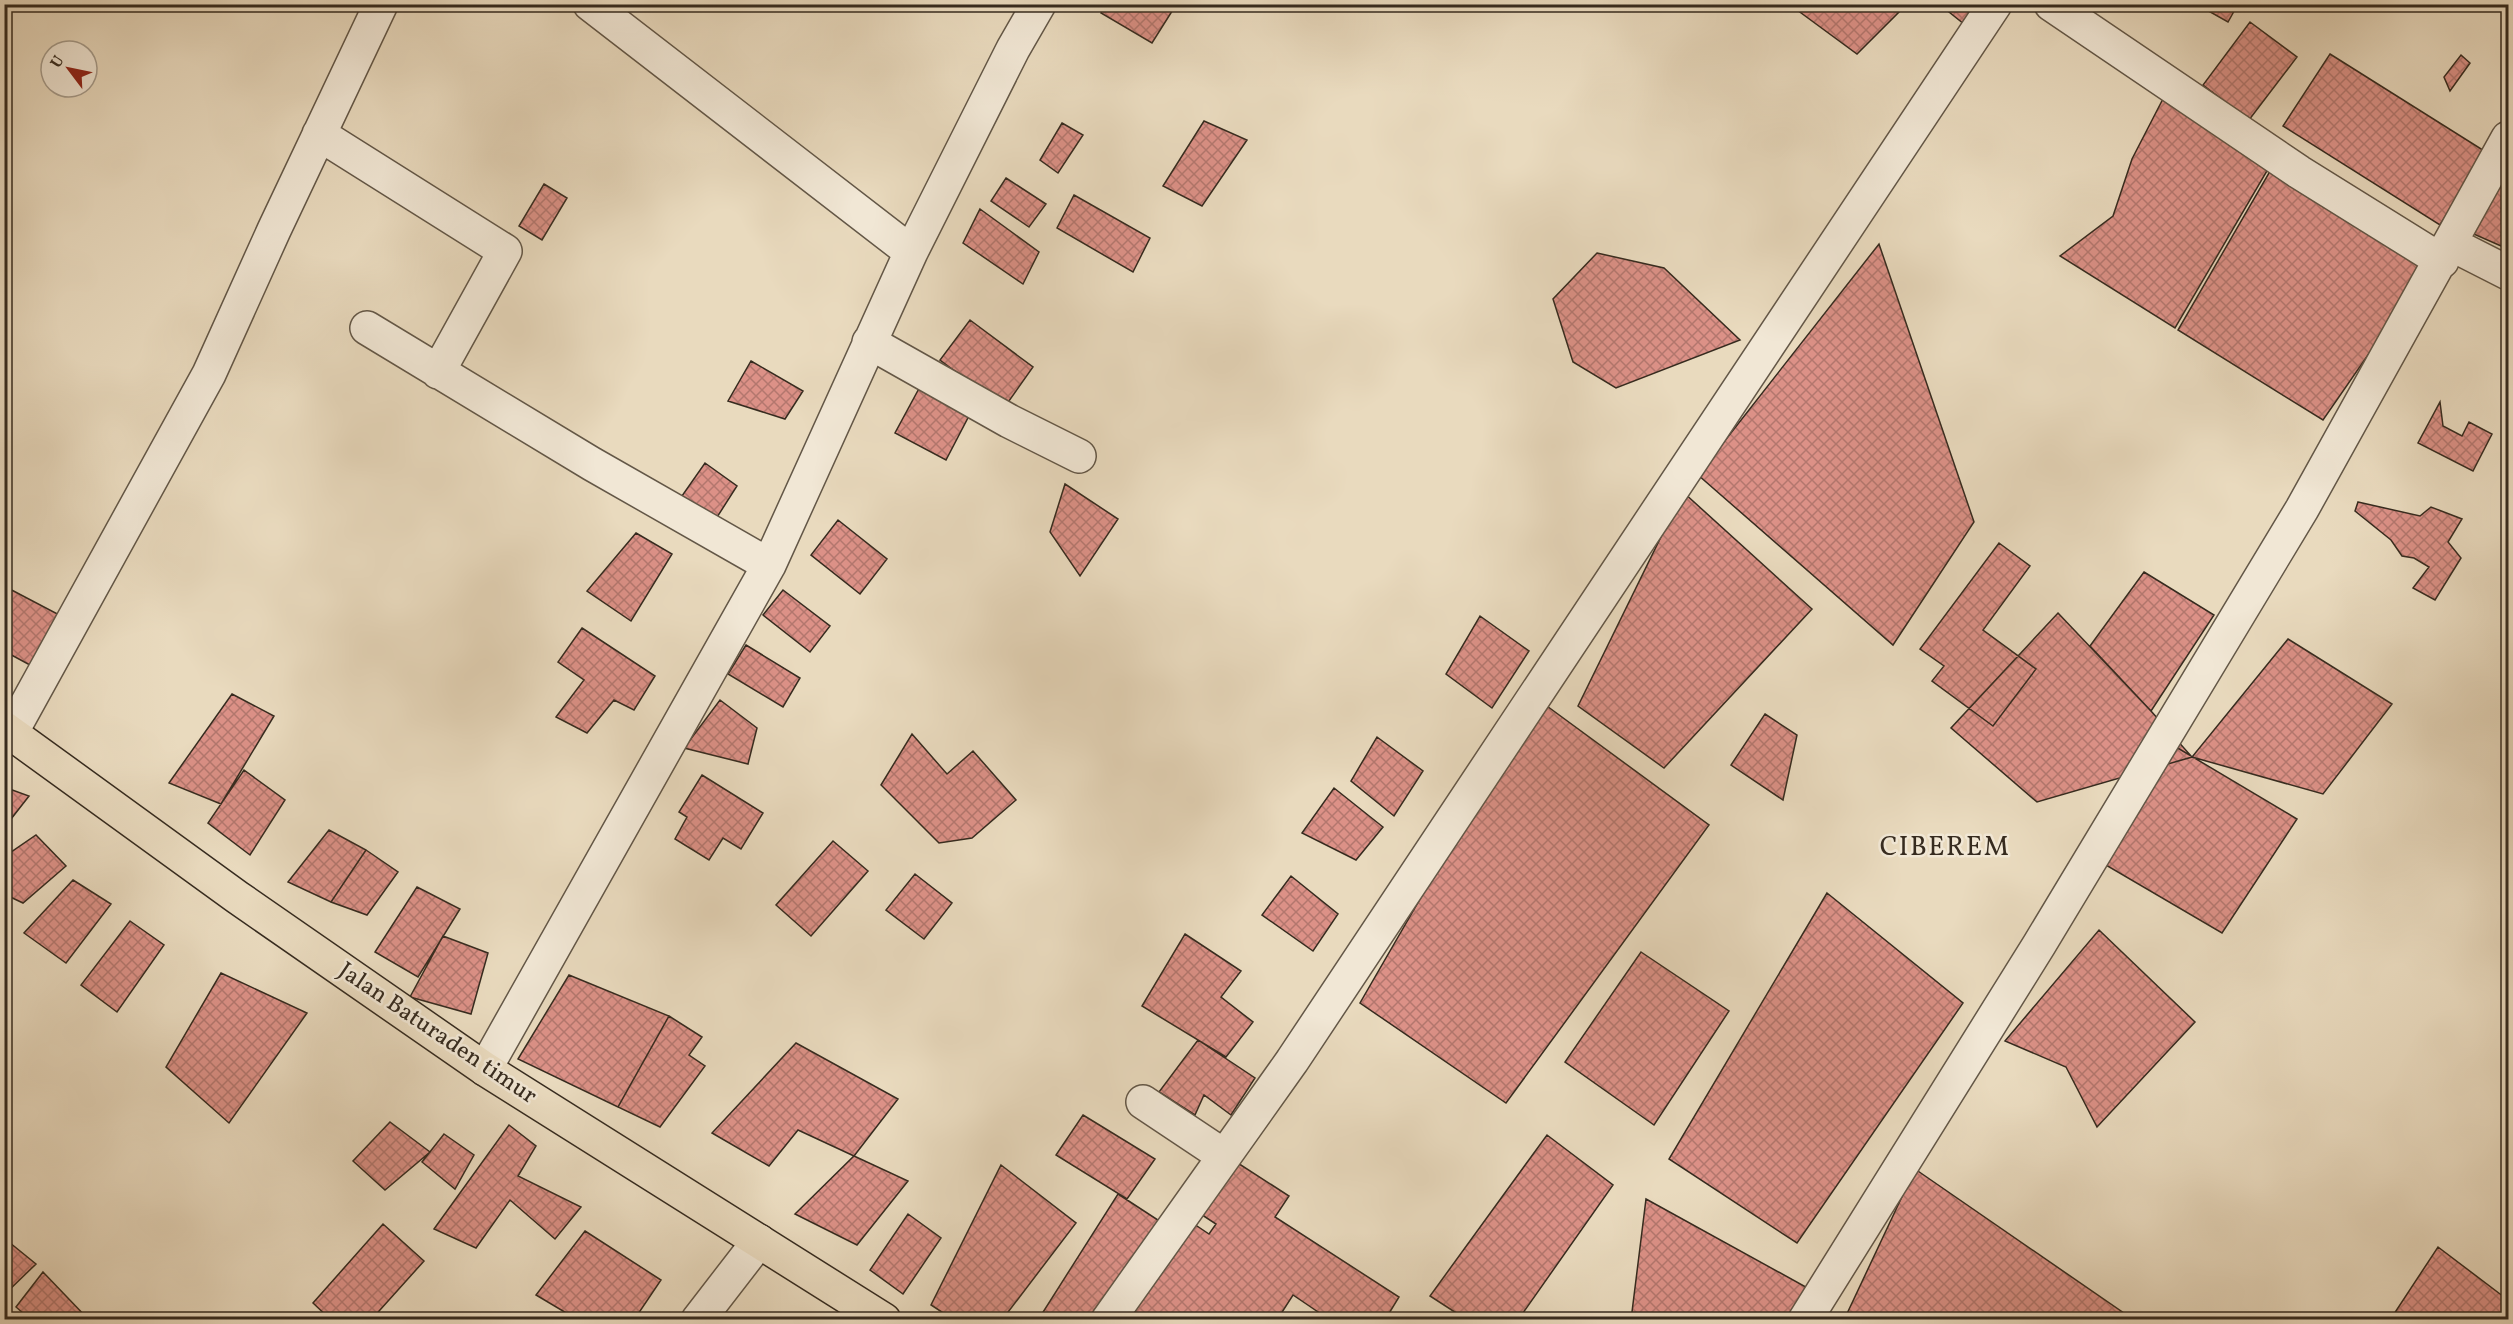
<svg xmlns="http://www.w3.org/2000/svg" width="2513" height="1324" viewBox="0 0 2513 1324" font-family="Vollkorn,serif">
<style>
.building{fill:url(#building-cross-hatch);stroke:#362b1f;stroke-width:1.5}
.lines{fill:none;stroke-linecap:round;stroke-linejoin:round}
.minor-casing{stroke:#635747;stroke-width:36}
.major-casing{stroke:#362b1f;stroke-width:36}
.minor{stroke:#f1e7d5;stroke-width:33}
.major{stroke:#e9dabe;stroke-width:33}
.labels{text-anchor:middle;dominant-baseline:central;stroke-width:5;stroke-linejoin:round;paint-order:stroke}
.street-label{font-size:24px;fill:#362b1f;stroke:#f1e7d5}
.quarter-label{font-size:27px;letter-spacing:1.5px;fill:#362b1f;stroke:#f1e7d5}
</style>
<defs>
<pattern id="building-cross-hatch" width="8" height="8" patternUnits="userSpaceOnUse" patternTransform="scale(1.5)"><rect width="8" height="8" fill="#dc9187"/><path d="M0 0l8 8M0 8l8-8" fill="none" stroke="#b3776e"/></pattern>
</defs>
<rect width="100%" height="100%" fill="#e9dabe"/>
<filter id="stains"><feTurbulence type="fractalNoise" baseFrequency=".00333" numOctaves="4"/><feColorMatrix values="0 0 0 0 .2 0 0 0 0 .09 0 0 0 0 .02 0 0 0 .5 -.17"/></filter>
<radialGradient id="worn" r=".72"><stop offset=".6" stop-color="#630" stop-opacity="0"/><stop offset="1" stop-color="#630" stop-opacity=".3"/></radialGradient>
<path class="building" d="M1106,4H1170L1174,8L1152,43L1101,13Z
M1794,4H1904L1905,6L1857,54L1793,7Z
M1939,4H1983L1964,24Z
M2196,4H2238L2228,22Z
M2250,22L2297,57L2249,120L2203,85Z
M2330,54L2486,152L2440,225L2283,126Z
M2461,55L2470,63L2450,91L2444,77Z
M2166,93L2271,164L2175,328L2060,256L2113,216L2132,159Z
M1204,121L1247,140L1202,206L1163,186Z
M1062,123L1083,135L1058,173L1040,160Z
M2508,158V249L2469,232Z
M2273,166L2429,267L2323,420L2178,330Z
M1006,178L1046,204L1029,227L991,201Z
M544,184L567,198L542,240L519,226Z
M1074,195L1150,238L1133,272L1057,228Z
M980,209L1039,252L1023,284L963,243Z
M1879,244L1974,522L1893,645L1698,475Z
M1597,253L1664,268L1740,340L1616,388L1573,362L1553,299Z
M970,320L1033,367L1004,408L940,360Z
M751,361L803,391L785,419L728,401Z
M922,383L972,410L946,460L895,433Z
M2440,402L2443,426L2462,436L2469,422L2492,434L2473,471L2418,443Z
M705,463L737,486L712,525L677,503Z
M1065,484L1118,519L1080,576L1050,532Z
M1683,492L1812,609L1664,768L1578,706Z
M2358,502L2420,516L2431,507L2462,519L2448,542L2461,558L2435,600L2413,588L2429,567L2414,558L2402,556L2391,540L2355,511Z
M838,520L887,559L860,594L811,555Z
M636,533L672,554L631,621L587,591Z
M1999,543L2030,566L1983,630L2036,669L1993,726L1932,681L1944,666L1920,649Z
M2144,572L2214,615L2151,711L2090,646Z
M4,586L69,620L41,671L4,651Z
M783,590L830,626L810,652L763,615Z
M2058,613L2151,711L2192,757L2037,802L1951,728Z
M1480,616L1529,651L1492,708L1446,674Z
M582,628L655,676L634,710L614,700L587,733L556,717L584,680L558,662Z
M2288,639L2392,704L2323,794L2192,757Z
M746,645L800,678L783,707L728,674Z
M232,694L274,716L221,804L169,783Z
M1536,698L1709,825L1506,1103L1360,1003Z
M720,700L757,728L748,764L684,748Z
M1765,714L1797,735L1783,800L1731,765Z
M912,734L947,774L973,751L1016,800L972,838L939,843L881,785Z
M1377,737L1423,771L1394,816L1351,781Z
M2171,744L2297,819L2222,933L2099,861Z
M244,770L285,800L250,855L208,823Z
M702,775L763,813L741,849L723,838L709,860L675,839L687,817L679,812Z
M4,787L29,796L4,828Z
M1334,788L1383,827L1356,860L1302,833Z
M329,830L366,850L331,902L288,882Z
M36,835L66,866L23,903L4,894V857Z
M833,841L868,871L811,936L776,905Z
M366,850L398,872L367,915L331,902Z
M915,874L952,903L924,939L886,910Z
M1291,876L1338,914L1313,951L1262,915Z
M73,880L111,904L66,963L24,933Z
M417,887L460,909L418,977L375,952Z
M1827,893L1963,1003L1797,1243L1669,1159Z
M130,921L164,945L117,1012L81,985Z
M2099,930L2195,1022L2097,1127L2066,1067L2005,1041Z
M1185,934L1241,971L1221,997L1253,1022L1226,1057L1142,1006Z
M443,936L488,953L471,1014L410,997Z
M1641,952L1729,1011L1654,1125L1565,1062Z
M221,973L307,1013L229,1123L166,1067Z
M569,975L669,1016L618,1107L518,1059Z
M669,1016L702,1037L689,1055L705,1066L660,1127L618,1107Z
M1198,1040L1255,1078L1231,1115L1204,1095L1195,1115L1159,1092Z
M796,1043L898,1099L854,1156L798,1130L769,1166L712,1133Z
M1083,1115L1155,1159L1127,1199L1056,1155Z
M390,1122L430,1152L385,1190L353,1161Z
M509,1125L536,1146L518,1176L581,1207L555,1239L510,1200L476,1248L434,1229Z
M444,1134L474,1155L455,1189L422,1162Z
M1547,1135L1613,1185L1518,1320H1467L1430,1296Z
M854,1156L908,1181L857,1245L795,1214Z
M1230,1158L1289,1196L1275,1217L1399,1297L1385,1320H1330L1293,1295L1277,1320H1120L1185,1218L1209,1234L1216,1224L1196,1211Z
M1001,1165L1076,1223L1002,1320H954L931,1305Z
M1915,1169L2134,1320H1844Z
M1118,1194L1164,1224L1098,1320H1038Z
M1646,1199L1813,1291L1791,1320H1631Z
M908,1214L941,1238L903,1294L870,1270Z
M383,1224L424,1261L371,1320H331L313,1303Z
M585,1231L661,1280L634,1320H578L536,1295Z
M4,1238L36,1264L4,1295Z
M2438,1247L2508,1300V1320H2390Z
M43,1272L89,1320H31L16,1307Z"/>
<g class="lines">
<defs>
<path id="minor" d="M590,4L911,252
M2051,4L2299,172L2442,261
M319,134L505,251L438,372
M2451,244L2508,273
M367,328L592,464L769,565
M869,342L1009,421L1079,456
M11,733L209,374L274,230L381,4
M485,1069L769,565L911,252L1013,49L1039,4
M1143,1102L1224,1156
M698,1320L759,1241
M1108,1320L1292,1061L1995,4
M1805,1320L2039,945L2302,509L2508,138"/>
<path id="major" d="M4,728L237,897L485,1069L884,1320"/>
</defs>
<use href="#minor" class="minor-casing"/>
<use href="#major" class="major-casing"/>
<use href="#minor" class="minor"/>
<use href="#major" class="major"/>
</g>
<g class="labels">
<g class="street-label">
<text transform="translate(437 1034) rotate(34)">Jalan Baturaden timur</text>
</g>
<g class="quarter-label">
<text x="1945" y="848">CIBEREM</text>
</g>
</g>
<rect width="2513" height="1324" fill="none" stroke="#e9dabe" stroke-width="24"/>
<rect x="6" y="6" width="2501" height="1312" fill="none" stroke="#362b1f" stroke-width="3"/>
<rect x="12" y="12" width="2489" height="1300" fill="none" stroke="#362b1f" stroke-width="1.5"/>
<g transform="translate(69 69) rotate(302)"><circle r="28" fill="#f1e7d5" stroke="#a69c8c" stroke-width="1.5"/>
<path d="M0-4.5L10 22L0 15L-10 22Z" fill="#8f2418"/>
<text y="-9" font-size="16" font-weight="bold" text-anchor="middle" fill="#362b1f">U</text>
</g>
<rect width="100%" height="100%" filter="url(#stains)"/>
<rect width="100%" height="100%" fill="url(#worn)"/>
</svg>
